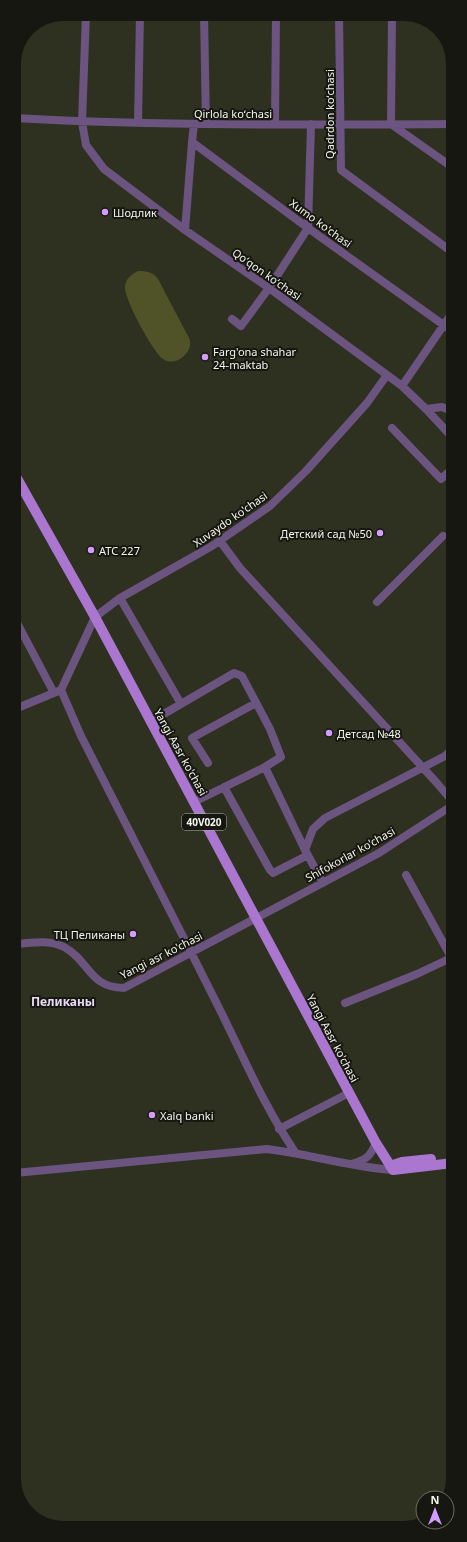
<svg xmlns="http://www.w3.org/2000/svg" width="467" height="1542" viewBox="0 0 467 1542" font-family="'Noto Sans',sans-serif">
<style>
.green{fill:#505328}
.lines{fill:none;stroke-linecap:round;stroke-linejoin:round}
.minor{stroke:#6c5480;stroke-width:8}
.major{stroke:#aa76d0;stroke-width:10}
.poi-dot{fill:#d39cfc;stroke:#161710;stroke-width:1.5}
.labels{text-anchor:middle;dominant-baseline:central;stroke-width:4;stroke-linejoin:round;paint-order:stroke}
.shield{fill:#161710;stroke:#b1b2a9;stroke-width:1}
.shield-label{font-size:10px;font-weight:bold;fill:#f4f5eb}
.street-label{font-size:11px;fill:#f4f5eb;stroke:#161710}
.poi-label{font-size:11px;fill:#f4f5eb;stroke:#161710;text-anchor:start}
.neighbourhood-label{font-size:12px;font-weight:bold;fill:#e9dbf6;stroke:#161710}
</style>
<rect width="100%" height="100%" fill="#2e3020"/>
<path class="green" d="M138,271C147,271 153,272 158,279L189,338C195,352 175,368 163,359C153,352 123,297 125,286C126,278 132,274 138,271Z"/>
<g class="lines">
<path class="minor" d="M86,14L82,122L86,145L104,169L185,230L269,288L402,386L426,409L452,437
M204,14L206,124
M339,14L341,170L452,252
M392,14L391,124L452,167
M14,118C160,126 306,125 452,124
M138,123L140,14
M194,124L192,142L308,228L452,331
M275,124L276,14
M185,230L192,142
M232,319L241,326L269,288L308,228L311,124
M402,386L452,313
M426,409L442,407L452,411
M392,428L441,479L452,469
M220,541L240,568L436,782L453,802
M120,598L181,704L234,673L242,676L270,729L281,757L265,767L305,850L323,883
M377,602L443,536
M14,617L54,693
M61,690L81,736C126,825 171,912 215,1000C241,1051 263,1105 295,1152
M15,709L61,690L95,617L120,598L212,546L270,506L306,471L367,403L387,375
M150,722L181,704
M208,763L192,738L256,703
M224,787L270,870L273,873L308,855
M194,802L265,767
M305,850L313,829L325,818L422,768L445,756L452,749
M406,875L451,957
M15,944C31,943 48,939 64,947C90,961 88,987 124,988L379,853L453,805
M345,1003L417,974L453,957
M279,1129L349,1093
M351,1164C366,1160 370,1157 376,1143
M15,1173L267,1149C309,1154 350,1167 393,1170"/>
<path class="major" d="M14,473L95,617L376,1143L393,1170L453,1163
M390,1166L402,1162L431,1159"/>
</g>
<g class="poi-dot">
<circle cx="105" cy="212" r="4"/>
<circle cx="205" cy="357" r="4"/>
<circle cx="380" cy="533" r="4"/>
<circle cx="91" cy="550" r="4"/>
<circle cx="329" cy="733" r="4"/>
<circle cx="133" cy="934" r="4"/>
<circle cx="152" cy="1115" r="4"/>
</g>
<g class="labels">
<rect class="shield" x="182" y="814" width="44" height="16" rx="3"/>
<g class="shield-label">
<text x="204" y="822">40V020</text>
</g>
<g class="street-label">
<text x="233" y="113">Qirlola koʻchasi</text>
<text transform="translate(329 114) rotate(-90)">Qadrdon koʻchasi</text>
<text transform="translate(321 223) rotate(36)">Xumo ko'chasi</text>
<text transform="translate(267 274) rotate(35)">Qoʻqon koʻchasi</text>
<text transform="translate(230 519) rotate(-35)">Xuvaydo ko'chasi</text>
<text transform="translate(181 752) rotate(61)">Yangi Aasr ko'chasi</text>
<text transform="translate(350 854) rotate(-29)">Shifokorlar ko'chasi</text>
<text transform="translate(161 955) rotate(-27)">Yangi asr ko'chasi</text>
<text transform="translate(333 1038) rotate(62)">Yangi Aasr ko'chasi</text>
</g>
<g class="poi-label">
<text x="113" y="212">Шодлик</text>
<text x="213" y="351">Farg'ona shahar<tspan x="213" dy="13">24-maktab</tspan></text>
<text x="372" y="533" text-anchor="end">Детский сад №50</text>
<text x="99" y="550">АТС 227</text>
<text x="337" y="733">Детсад №48</text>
<text x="125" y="934" text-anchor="end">ТЦ Пеликаны</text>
<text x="160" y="1115">Xalq banki</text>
</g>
<g class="neighbourhood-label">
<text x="63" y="1001">Пеликаны</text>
</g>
</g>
<path d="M0 0H467V1542H0ZM63 21H404A42 42 0 0 1 446 63V1479A42 42 0 0 1 404 1521H63A42 42 0 0 1 21 1479V63A42 42 0 0 1 63 21Z" fill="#161710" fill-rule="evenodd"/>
<g transform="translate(435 1510)"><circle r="19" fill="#161710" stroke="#6f7068"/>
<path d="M0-3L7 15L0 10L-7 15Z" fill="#d39cfc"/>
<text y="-6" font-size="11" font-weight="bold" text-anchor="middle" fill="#f4f5eb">N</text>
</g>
</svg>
